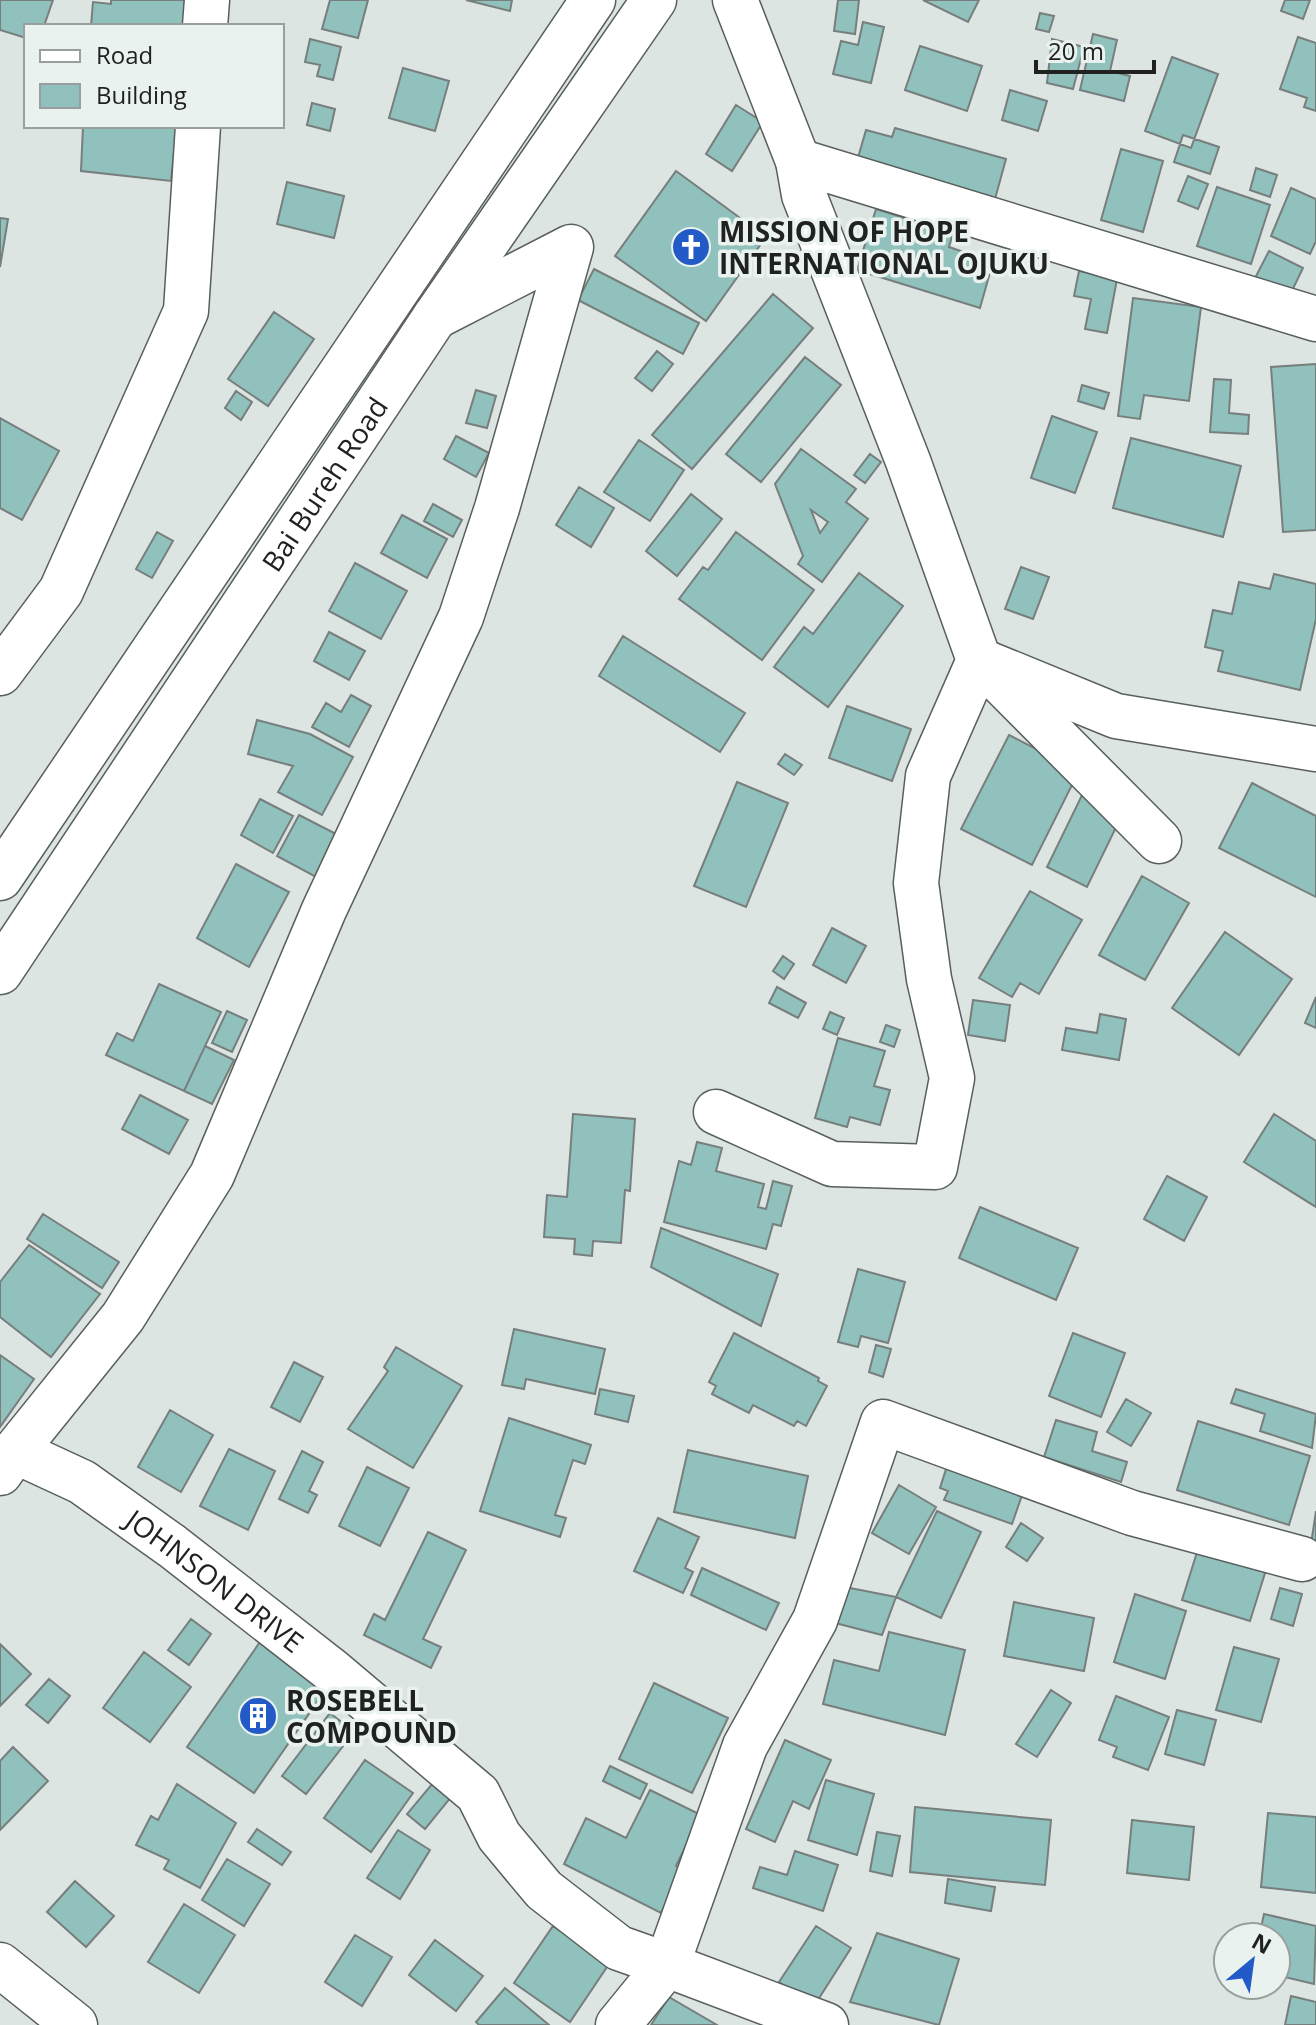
<svg xmlns="http://www.w3.org/2000/svg" width="1316" height="2025" viewBox="0 0 1316 2025" font-family="'Open Sans',sans-serif">
<style>
.building{fill:#90c1bc;stroke:#777f7e;stroke-width:2;fill-rule:evenodd}
.lines{fill:none;stroke-linecap:round;stroke-linejoin:round}
.minor-casing{stroke:#585f5c;stroke-width:47}
.highway-casing{stroke:#585f5c;stroke-width:47}
.minor{stroke:#fff;stroke-width:44}
.highway{stroke:#fff;stroke-width:44}
.labels{text-anchor:middle;dominant-baseline:central;stroke-width:7;stroke-linejoin:round;paint-order:stroke}
.poi-label{font-size:28px;font-weight:bold;fill:#202221;stroke:#eaf2ef;text-anchor:start}
.street-label{font-size:28px;fill:#202221;stroke:#eaf2ef}
</style>
<rect width="100%" height="100%" fill="#dde5e2"/>
<path class="building" d="M0,0H53L44,26H26V38L0,30Z
M111,0H206L204,26H91L93,2L111,4Z
M330,0H368L358,38L322,29Z
M466,0H512L510,11Z
M838,0H859L855,34L834,31Z
M923,0H979L968,22Z
M1285,0H1310L1303,19L1281,11Z
M1040,13L1054,16L1049,32L1036,29Z
M863,22L884,27L871,83L833,74L841,41L858,45Z
M1093,34L1117,40L1110,71L1130,76L1124,101L1080,90Z
M1298,37L1316,43V111L1304,107L1307,98L1280,89Z
M310,39L341,47L333,80L317,76L320,65L305,62Z
M1052,39L1084,47L1073,89L1047,83Z
M920,46L982,66L967,111L905,90Z
M1172,57L1218,74L1191,148L1145,131Z
M403,68L449,81L435,131L389,118Z
M1010,90L1047,101L1038,131L1002,120Z
M312,103L335,109L330,131L307,125Z
M736,105L763,122L732,171L706,154Z
M83,126H177L171,181L81,171Z
M895,128L1006,159L995,199L857,161L866,130L892,137Z
M1183,135L1219,147L1210,174L1174,162Z
M1121,149L1163,161L1143,232L1101,220Z
M1256,168L1277,175L1270,197L1250,190Z
M676,171L766,237L706,321L615,256Z
M1188,176L1208,184L1198,209L1178,201Z
M287,182L344,196L334,238L277,224Z
M1217,187L1270,205L1251,264L1197,246Z
M1291,188L1316,199V241L1310,254L1271,236Z
M876,209L953,233L949,247L993,262L980,308L857,270Z
M0,218L8,219L0,267Z
M1269,251L1303,268L1289,297L1254,280Z
M594,269L699,323L683,354L578,300Z
M1079,271L1117,279L1107,333L1085,329L1091,299L1074,296Z
M773,294L813,328L692,469L652,435Z
M1133,298L1201,307L1189,401L1144,395L1140,419L1118,416Z
M274,312L314,339L268,406L228,379Z
M657,351L673,364L652,391L635,378Z
M805,357L841,385L761,482L726,454Z
M1316,364V530L1283,532L1271,367Z
M1214,379L1231,380L1229,413L1249,415L1248,434L1210,432Z
M1082,385L1109,393L1104,409L1078,401Z
M476,390L496,396L487,428L466,423Z
M236,391L252,402L241,420L225,408Z
M1052,416L1097,432L1075,493L1031,478Z
M0,418L59,451L22,520L0,508Z
M456,436L489,453L476,477L444,459Z
M1131,438L1241,466L1223,537L1113,508Z
M639,440L684,470L650,521L604,492Z
M801,449L856,489L846,502L868,519L822,582L798,564L803,556L775,484ZM811,510L828,522L820,533Z
M870,454L881,462L865,483L854,475Z
M579,487L614,508L591,547L556,525Z
M691,494L722,519L677,576L646,551Z
M433,504L462,520L453,537L424,521Z
M402,515L447,539L427,578L381,553Z
M157,532L173,541L152,578L136,569Z
M736,532L814,590L762,660L679,599L703,567L708,570Z
M355,563L407,591L381,639L329,611Z
M1021,567L1049,577L1033,619L1005,609Z
M859,573L903,606L828,707L774,667L804,627L813,634Z
M1274,574L1316,584V619L1300,690L1218,671L1223,651L1205,647L1213,610L1232,614L1239,582L1270,589Z
M329,632L365,651L349,680L314,661Z
M623,636L745,713L720,752L599,676Z
M351,695L371,706L349,747L312,727L326,703L341,712Z
M847,706L911,729L892,781L829,758Z
M257,720L310,734L353,757L322,815L278,792L293,766L248,754Z
M1009,735L1079,771L1032,865L961,829Z
M785,754L802,765L794,775L778,764Z
M737,782L788,803L746,907L694,886Z
M1252,783L1316,816V897L1219,848Z
M1084,791L1124,811L1087,887L1047,867Z
M260,799L293,816L273,853L241,835Z
M299,815L338,835L316,877L277,856Z
M236,864L289,892L249,967L197,938Z
M1142,876L1189,903L1145,980L1099,955Z
M1030,891L1082,920L1039,994L1020,983L1012,997L979,978Z
M832,928L866,946L846,983L813,965Z
M1225,932L1292,979L1239,1055L1172,1008Z
M783,956L794,964L784,979L773,971Z
M159,984L221,1012L184,1091L106,1055L117,1033L133,1041Z
M777,987L806,1003L798,1018L769,1003Z
M1316,997V1028L1305,1023Z
M973,1000L1010,1005L1005,1041L968,1035Z
M227,1011L247,1020L232,1052L212,1043Z
M830,1012L844,1018L837,1035L823,1029Z
M1100,1014L1126,1019L1119,1060L1062,1050L1066,1028L1097,1033Z
M886,1025L900,1030L894,1047L880,1042Z
M838,1038L885,1051L874,1086L890,1090L880,1125L850,1117L847,1127L815,1118Z
M205,1046L234,1060L212,1104L184,1091Z
M140,1095L188,1120L169,1154L122,1129Z
M573,1114L635,1119L630,1191L625,1190L621,1243L593,1241L592,1256L574,1254L575,1239L544,1237L547,1195L567,1197Z
M1274,1114L1316,1141V1207L1244,1162Z
M697,1142L722,1148L716,1171L764,1184L758,1207L766,1209L773,1181L792,1186L781,1226L773,1224L766,1249L664,1222L679,1161L691,1165Z
M1167,1176L1207,1197L1184,1241L1144,1219Z
M980,1207L1078,1248L1056,1300L959,1258Z
M43,1214L119,1262L102,1288L27,1239Z
M661,1228L778,1274L761,1326L651,1267Z
M29,1245L100,1294L51,1357L0,1317V1282Z
M858,1269L905,1282L888,1343L861,1336L858,1347L838,1342Z
M514,1329L605,1349L595,1394L526,1379L524,1389L502,1385Z
M734,1333L819,1378L818,1381L827,1386L806,1426L797,1421L794,1426L753,1405L749,1413L712,1394L716,1386L709,1382Z
M1073,1333L1125,1353L1101,1417L1049,1396Z
M876,1345L891,1349L883,1377L869,1372Z
M396,1347L462,1386L413,1468L348,1429L388,1371L384,1367Z
M0,1355L34,1379L0,1427Z
M294,1362L323,1377L300,1422L271,1407Z
M600,1389L634,1396L628,1422L595,1414Z
M1236,1389L1316,1414L1312,1448L1260,1431L1265,1414L1231,1403Z
M1126,1399L1151,1413L1131,1446L1107,1432Z
M170,1410L213,1435L181,1492L138,1467Z
M509,1418L591,1445L585,1464L573,1460L555,1515L566,1518L560,1537L480,1511Z
M1056,1420L1097,1432L1092,1451L1127,1462L1121,1482L1044,1457Z
M1198,1421L1310,1456L1289,1525L1177,1490Z
M229,1449L275,1471L248,1530L200,1506Z
M688,1450L808,1476L795,1538L674,1512Z
M302,1451L323,1462L309,1491L317,1495L308,1513L279,1499Z
M948,1463L1027,1481L1012,1524L944,1500L948,1491L940,1488Z
M367,1467L409,1488L380,1546L339,1526Z
M899,1485L936,1507L909,1554L872,1533Z
M937,1511L981,1532L941,1618L896,1597Z
M1316,1511V1545L1311,1544Z
M658,1518L699,1537L685,1568L693,1572L683,1593L634,1571Z
M1021,1523L1043,1538L1027,1561L1006,1547Z
M428,1532L466,1550L423,1639L441,1647L431,1668L364,1635L374,1614L385,1620Z
M1198,1549L1266,1570L1250,1621L1182,1600Z
M702,1568L779,1603L766,1630L691,1595Z
M845,1587L896,1597L882,1635L835,1623Z
M1280,1588L1302,1594L1293,1626L1271,1619Z
M1135,1594L1186,1611L1165,1679L1114,1662Z
M1014,1602L1094,1618L1084,1671L1004,1656Z
M191,1619L211,1634L189,1665L168,1650Z
M889,1632L965,1650L945,1735L823,1704L834,1660L879,1671Z
M262,1639L329,1685L254,1793L187,1747Z
M0,1644L31,1674L0,1706Z
M1234,1647L1279,1659L1261,1722L1216,1710Z
M144,1652L191,1687L150,1742L103,1708Z
M49,1679L70,1696L48,1723L26,1705Z
M654,1683L728,1718L692,1793L619,1759Z
M1051,1690L1071,1703L1037,1757L1016,1744Z
M1116,1696L1169,1717L1148,1770L1113,1757L1117,1747L1099,1740Z
M1177,1710L1216,1720L1204,1765L1165,1754Z
M330,1713L354,1732L306,1794L282,1776Z
M785,1740L831,1760L809,1809L793,1801L775,1842L746,1829Z
M13,1747L48,1781L0,1830V1761Z
M365,1760L413,1793L371,1852L324,1818Z
M610,1766L647,1784L640,1799L603,1781Z
M438,1777L456,1791L425,1829L407,1814Z
M826,1780L874,1794L857,1855L808,1840Z
M177,1784L236,1823L200,1888L164,1869L169,1860L136,1845L151,1816L158,1820Z
M650,1790L701,1815L676,1866L682,1870L661,1913L564,1864L586,1818L626,1838Z
M915,1807L1051,1820L1045,1885L910,1872Z
M1268,1813L1316,1817V1893L1261,1887Z
M1132,1820L1194,1827L1189,1880L1127,1873Z
M257,1829L291,1852L282,1865L248,1842Z
M398,1830L430,1850L400,1899L367,1878Z
M877,1832L900,1836L892,1876L870,1871Z
M795,1851L838,1865L823,1911L753,1888L760,1867L787,1875Z
M227,1859L270,1884L244,1926L202,1900Z
M948,1879L995,1887L991,1911L945,1903Z
M75,1881L114,1916L86,1947L47,1912Z
M184,1904L235,1935L199,1993L148,1962Z
M1264,1914L1316,1926L1314,1984L1276,1975V1937H1259Z
M553,1926L609,1964L570,2022L514,1983Z
M816,1926L851,1948L814,2006L779,1982Z
M877,1933L959,1959L939,2025L850,2002Z
M355,1935L392,1957L362,2006L325,1982Z
M435,1940L483,1976L456,2011L409,1975Z
M505,1988L549,2025H479L476,2022Z
M1291,1996L1316,2002V2025H1285Z
M669,1997L717,2025H651Z"/>
<g class="lines">
<defs>
<g id="minor">
<path d="M205,26L207,0"/>
<path d="M798,161L1316,319"/>
<path d="M979,660L1116,716L1316,749"/>
<path d="M0,673L61,591L186,311L198,126"/>
<path d="M995,676L1159,841"/>
<path d="M716,1112L832,1164L935,1167L952,1078L929,979L916,883L928,776L979,660L908,461L804,195L798,161L735,0"/>
<path d="M15,1451L123,1317L212,1175L324,910L461,617L497,508L571,247L435,317"/>
<path id="s1" d="M0,1473L15,1451L82,1482L172,1546L331,1670L478,1794L499,1836L544,1890L619,1948L667,1965L618,2025"/>
<path d="M0,1965L75,2025"/>
<path d="M826,2025L667,1965L745,1746L815,1620L883,1422L1132,1513L1302,1559"/>
</g>
<g id="highway">
<path d="M0,878L593,0"/>
<path id="s2" d="M0,972L435,317L654,0"/>
</g>
</defs>
<use href="#minor" class="minor-casing"/>
<use href="#highway" class="highway-casing"/>
<use href="#minor" class="minor"/>
<use href="#highway" class="highway"/>
</g>
<defs>
<symbol id="church-disc" viewBox="-11 -11 22 22"><circle r="9.5" fill="#225ac7" stroke="#eaf2ef"/><path d="M-1.2-6h2.4v3.5h3.3v2.4h-3.3V6h-2.4V-.1h-3.3v-2.4h3.3Z" fill="#fff"/></symbol>
<symbol id="building-disc" viewBox="-11 -11 22 22"><circle r="9.5" fill="#225ac7" stroke="#eaf2ef"/><path d="M-4-6H4V6H1V3H-1V6H-4ZM-2.5-4.3h1.7v1.8h-1.7ZM.8-4.3h1.7v1.8H.8ZM-2.5-1h1.7V.8h-1.7ZM.8-1h1.7V.8H.8Z" fill="#fff"/></symbol>
</defs>
<g fill-rule="evenodd">
<use href="#church-disc" x="669" y="225" width="44" height="44"/>
<use href="#building-disc" x="236" y="1694" width="44" height="44"/>
</g>
<g class="labels">
<g class="poi-label">
<text x="719" y="231">MISSION OF HOPE<tspan x="719" dy="32">INTERNATIONAL OJUKU</tspan></text>
<text x="286" y="1700">ROSEBELL<tspan x="286" dy="32">COMPOUND</tspan></text>
</g>
<g class="street-label">
<text stroke="none"><textPath href="#s2" startOffset="586">Bai Bureh Road</textPath></text>
<text stroke="none"><textPath href="#s1" startOffset="266">JOHNSON DRIVE</textPath></text>
</g>
</g>
<rect x="24" y="24" width="260" height="104" fill="#eaf2ef" stroke="#999f9d" stroke-width="2"/>
<rect x="40" y="50" width="40" height="12" fill="#ffffff" stroke="#999f9d" stroke-width="2"/>
<text x="96" y="64" font-size="24" fill="#202221">Road</text>
<rect x="40" y="84" width="40" height="24" fill="#90c1bc" stroke="#999f9d" stroke-width="2"/>
<text x="96" y="104" font-size="24" fill="#202221">Building</text>
<g transform="translate(1252 1961) rotate(29)"><circle r="38" fill="#eaf2ef" stroke="#999f9d" stroke-width="2"/>
<path d="M0-6L14 30L0 20L-14 30Z" fill="#225ac7"/>
<text y="-12" font-size="22" font-weight="bold" text-anchor="middle" fill="#202221">N</text>
</g>
<path d="M1036 60v12h118v-12" fill="none" stroke="#202221" stroke-width="4"/>
<text x="1048" y="60" font-size="24" fill="#202221" stroke="#eaf2ef" stroke-width="6" paint-order="stroke">20 m</text>
</svg>
